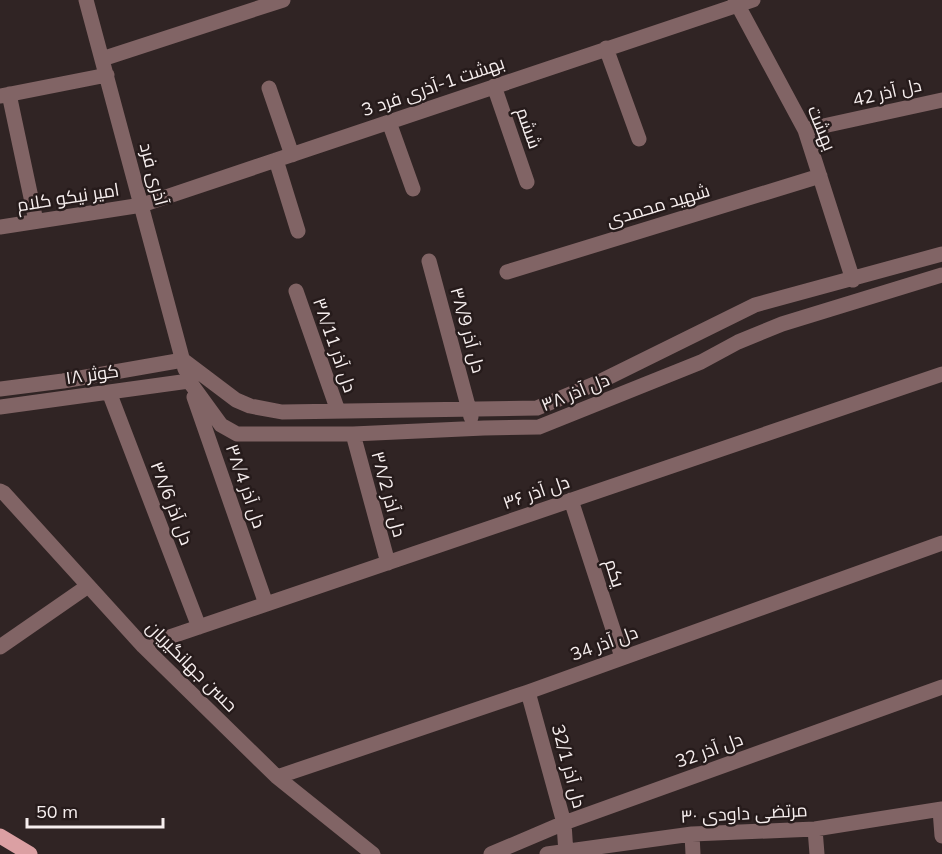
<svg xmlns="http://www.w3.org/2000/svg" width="942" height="854" viewBox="0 0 942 854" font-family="Mulish,Cairo,sans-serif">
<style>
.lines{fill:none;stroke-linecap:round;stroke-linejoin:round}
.minor{stroke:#816465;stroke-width:15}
.major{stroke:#dba0a3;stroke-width:15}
.labels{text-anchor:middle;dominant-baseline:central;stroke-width:5;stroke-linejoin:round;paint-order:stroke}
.street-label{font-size:18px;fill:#f6eeee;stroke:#261b1b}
</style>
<rect width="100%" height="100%" fill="#302424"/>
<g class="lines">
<path class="minor" d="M86,0L185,369
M735,0L805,130L853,280
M606,48L639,139
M102,59L283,0
M494,86L527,182
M269,88L292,155
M9,94L36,221
M1,96L107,75
M389,122L413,189
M805,130L942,100
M276,160L298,231
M0,227L142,205L753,0
M429,261L471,417
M507,272L820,176
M296,291L338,411
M183,360L236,400L250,406L282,412L537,408L597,383L755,305L942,254
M189,381L221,425L237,434H353L484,428L539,427L701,362L738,342L782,324L942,275
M0,389L63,381L183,360
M109,392L199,627
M194,397L266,604
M0,407L189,381
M353,434L388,563
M0,491L4,493L143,646L277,777L373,854
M571,500L622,657
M143,646L942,374
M0,647L88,586
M528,692L564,823L566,854
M277,777L528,692L942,543
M940,810L942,836
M815,829L817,854
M692,834L693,854
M491,854L564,823L942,687
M547,854L692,834L815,829L942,809"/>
<path class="major" d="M0,836L30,854"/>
</g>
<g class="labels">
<g class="street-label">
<text transform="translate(433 86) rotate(-19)">بهشت 1-آذری فرد 3</text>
<text transform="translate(887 92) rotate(-13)">دل آذر 42</text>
<text transform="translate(529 128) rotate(71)">ششم</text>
<text transform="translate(822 128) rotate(68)">بهشت</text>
<text transform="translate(154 174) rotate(75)">آذری فرد</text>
<text transform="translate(68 197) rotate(-9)">امیر نیکو کلام</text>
<text transform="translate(658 205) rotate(-17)">شهید محمدی</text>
<text transform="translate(468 330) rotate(75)">دل آذر ۳۸/9</text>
<text transform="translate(335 345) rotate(71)">دل آذر ۳۸/11</text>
<text transform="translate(92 374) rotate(-8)">کوثر ۱۸</text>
<text transform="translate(575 392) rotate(-22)">دل آذر ۳۸</text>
<text transform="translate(246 486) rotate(71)">دل آذر ۳۸/4</text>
<text transform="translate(536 492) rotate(-19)">دل آذر ۳۶</text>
<text transform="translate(389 494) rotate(75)">دل آذر ۳۸/2</text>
<text transform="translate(172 503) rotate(69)">دل آذر ۳۸/6</text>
<text transform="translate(615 573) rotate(72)">یکم</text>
<text transform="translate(604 643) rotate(-20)">دل آذر 34</text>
<text transform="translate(192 666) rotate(45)">حسن جهانگیریان</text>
<text transform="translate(709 750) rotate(-20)">دل آذر 32</text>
<text transform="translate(569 766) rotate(75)">دل آذر 32/1</text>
<text transform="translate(744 813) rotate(-3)">۳۰ مرتضی داودی</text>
</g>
</g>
<path d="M27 818v9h136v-9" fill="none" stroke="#f6eeee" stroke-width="3"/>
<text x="36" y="818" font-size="18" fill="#f6eeee" stroke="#261b1b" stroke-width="4.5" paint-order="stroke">50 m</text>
</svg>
